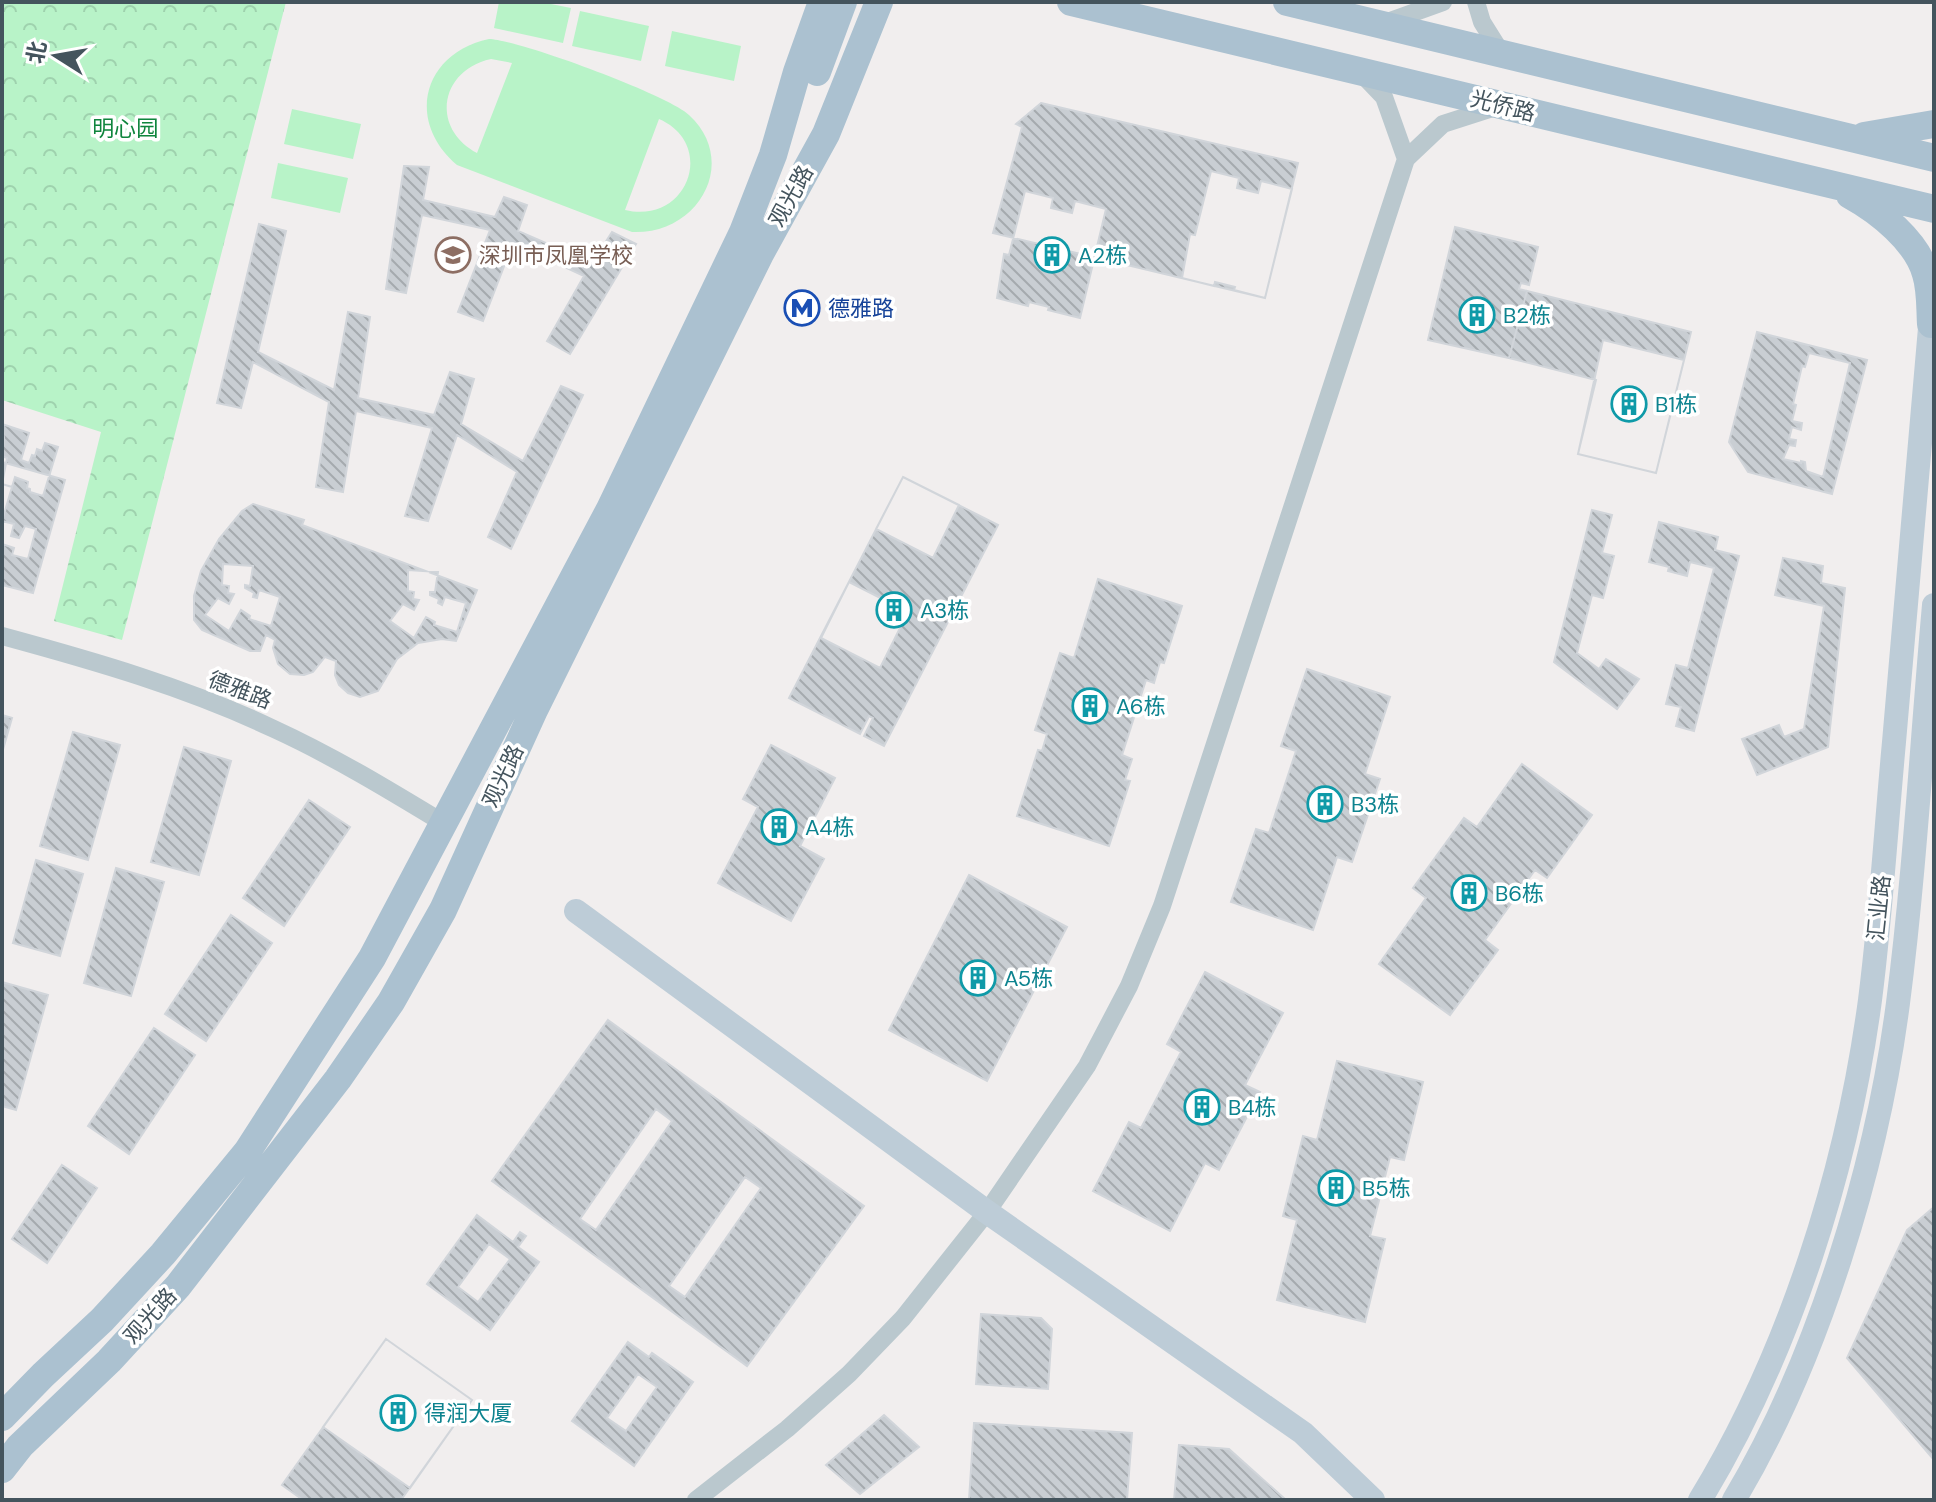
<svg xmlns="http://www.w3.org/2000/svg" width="1936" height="1502" viewBox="0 0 1936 1502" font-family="'DM Sans','Noto Sans SC',sans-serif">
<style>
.grass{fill:#b8f3c8;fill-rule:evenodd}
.forest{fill:url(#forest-crowns)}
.building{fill:url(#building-back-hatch);stroke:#d1d5da;stroke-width:2;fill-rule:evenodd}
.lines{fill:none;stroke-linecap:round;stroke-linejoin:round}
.street{stroke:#bac8ce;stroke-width:18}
.secondary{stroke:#bdccd7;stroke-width:24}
.primary{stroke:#abc1d0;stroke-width:28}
.labels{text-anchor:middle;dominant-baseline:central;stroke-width:7;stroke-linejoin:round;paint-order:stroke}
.street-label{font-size:22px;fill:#44545d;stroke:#fff}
.park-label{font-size:22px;fill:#0f853d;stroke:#fff}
.education-label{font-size:22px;fill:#785e54;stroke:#fff;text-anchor:start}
.culture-label{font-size:22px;fill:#0d838f;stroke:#fff;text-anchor:start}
.transit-label{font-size:22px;fill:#164399;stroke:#fff;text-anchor:start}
</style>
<defs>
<pattern id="forest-crowns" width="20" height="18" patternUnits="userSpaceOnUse" patternTransform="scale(2)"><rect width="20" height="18" fill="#b8f3c8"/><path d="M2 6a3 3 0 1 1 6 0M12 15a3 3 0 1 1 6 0" fill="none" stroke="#9fd2ae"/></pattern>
<pattern id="building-back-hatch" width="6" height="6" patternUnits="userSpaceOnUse" patternTransform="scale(2)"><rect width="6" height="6" fill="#c9ced3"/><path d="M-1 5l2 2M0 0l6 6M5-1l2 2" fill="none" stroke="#a5aaae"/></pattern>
</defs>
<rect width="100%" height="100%" fill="#f1eeee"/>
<path class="grass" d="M499,2H541L571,8L563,43L494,28Z
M580,11L649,26L641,61L572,46Z
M672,31L741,46L734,81L665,66Z
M489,39C519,40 668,95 689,115C740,162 698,235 632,232L457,165C405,121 423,53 489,39ZM491,59L512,63L477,153C430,128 440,70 491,59ZM659,119C717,144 688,225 625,210Z
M292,109L361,124L353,159L284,144Z
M278,163L348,178L340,213L271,198Z"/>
<path class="forest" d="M2,2H286L122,640L54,621L101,432L2,400Z"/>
<path class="building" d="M1041,103L1298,163L1265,298L993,233L1022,127L1016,124Z
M404,166L429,167L423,200L495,217L504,197L527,205L518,231L592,263L612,232L636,244L570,354L547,341L584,276L513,243L483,321L458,312L490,230L422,215L406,293L386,289Z
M1211,171L1239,178L1237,188L1258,193L1261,181L1292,189L1265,298L1234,290L1235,287L1215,282L1214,286L1182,278L1190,234L1195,235Z
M1025,191L1053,198L1051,208L1072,213L1075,201L1106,209L1080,318L1048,310L1049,307L1029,302L1028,306L997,298L1004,254L1009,255Z
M259,224L286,231L258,352L334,390L348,312L370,317L358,398L434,415L450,372L474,379L461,424L523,461L561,386L583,395L511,549L488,537L517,472L457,435L428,521L405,516L432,428L356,411L343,492L316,487L329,402L253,362L241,408L217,403Z
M1455,227L1538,247L1529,285L1521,283L1519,289L1527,291L1509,358L1428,340Z
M1527,291L1691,332L1656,473L1578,454L1596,380L1509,358Z
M1757,332L1867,360L1832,494L1748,472L1729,442Z
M1603,340L1684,360L1674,400L1669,398L1667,407L1672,408L1656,473L1578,454Z
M1809,353L1850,363L1823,477L1806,471L1805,462L1801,461V463L1783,459L1789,445L1795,446L1796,440L1789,439L1792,427L1801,430L1802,423L1792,421L1796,405L1793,404L1802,366L1805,367Z
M2,424L29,433L21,460L29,463L32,455L35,456L37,449L42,451L45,443L58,447L43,496L30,492V489L27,488L28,482L15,477L12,487L2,484L7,458L2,456L4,438Z
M2,462L65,480L33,593L2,585Z
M903,477L998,525L884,746L864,736L873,718L869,716L860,734L789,698Z
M903,477L959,505L933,558L876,529Z
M2,484L12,487L2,521L14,524L11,536L19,538L25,526L36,529L28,559L12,555L14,548L2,544Z
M253,504L304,520L302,525L477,590L456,641L442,639L418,643L397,659L378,691L360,697L348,693L339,685L335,675L336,661L325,657L313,672L304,675L290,674L278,664L273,648L275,640L266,635L260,651H250L202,630L194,620V596L201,571L219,539L242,511Z
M1592,510L1612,515L1602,553L1614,556L1603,598L1592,595L1577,653L1599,669L1606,659L1639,679L1617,709L1554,662Z
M1659,522L1718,537L1715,550L1739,556L1694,731L1676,726L1681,707L1666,704L1676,665L1688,668L1714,568L1690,562L1687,576L1668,571L1669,567L1649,562Z
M1783,558L1823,566L1821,583L1845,588L1828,747L1757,775L1742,739L1779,725L1784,737L1804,729L1824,606L1775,595Z
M223,564L253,566L250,586L245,585V588L254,593L253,597L257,598L259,590L280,597L271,626L249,619L250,616L241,610L229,631L205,615L218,598L229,604L234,594L228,593L229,586L222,585Z
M408,570L438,572L435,592H430V595L439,599L438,603L442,605L445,597L466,603L457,632L434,625L435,622L426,617L414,638L390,621L403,604L414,610L419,600L413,599L414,592L408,591Z
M1098,579L1182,606L1164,663L1160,662L1154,683L1146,680L1122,755L1132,759L1125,780L1130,781L1109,846L1017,816L1038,750L1042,751L1047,734L1035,730L1060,653L1074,658Z
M849,582L908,612L880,668L821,638Z
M1307,669L1390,697L1365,774L1380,779L1352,862L1337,857L1313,930L1231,902L1256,829L1269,833L1296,751L1281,746Z
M2,715L12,718L2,753Z
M73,732L120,745L88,860L40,846Z
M771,745L835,778L800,846L824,859L791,921L718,883L758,807L743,799Z
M184,747L231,761L199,875L151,862Z
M1522,764L1592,815L1547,878L1535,870L1485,940L1498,950L1450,1015L1379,964L1426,898L1413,888L1464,818L1477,827Z
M309,800L350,827L284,926L243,898Z
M36,860L83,874L60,956L13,943Z
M116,868L164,882L131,996L84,983Z
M969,875L1067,927L987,1081L889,1030Z
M231,915L272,943L206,1041L165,1014Z
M1205,972L1283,1013L1245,1085L1260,1092L1219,1170L1205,1163L1170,1231L1093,1191L1129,1122L1141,1128L1181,1052L1167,1044Z
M2,982L48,995L16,1110L2,1106Z
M608,1020L864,1206L747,1366L492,1181ZM656,1109L672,1121L596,1230L580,1219ZM745,1177L761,1188L685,1297L669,1286Z
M154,1028L195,1055L129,1154L88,1126Z
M1337,1061L1423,1082L1404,1160L1390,1157L1370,1236L1385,1239L1365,1322L1277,1300L1297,1220L1283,1216L1303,1136L1317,1140Z
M62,1165L97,1188L47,1263L12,1239Z
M1934,1207V1460L1847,1358L1907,1230Z
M477,1215L513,1242L520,1232L526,1236L518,1247L539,1262L490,1330L427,1284ZM489,1244L510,1259L478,1302L458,1287Z
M981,1314L1041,1318L1052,1329L1048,1389L976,1384Z
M386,1339L472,1400L410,1488L323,1427Z
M386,1339L472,1400L401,1500H303L282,1485Z
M628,1342L649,1357L652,1353L693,1382L634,1466L572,1421ZM638,1374L657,1387L626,1431L607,1418Z
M884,1415L919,1447L860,1494L826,1465Z
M974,1423L1132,1433L1127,1500H969Z
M1179,1445L1229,1449L1286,1500H1174Z"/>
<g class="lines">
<path class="street" d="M1476,2L1482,22L1502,54
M1382,24L1443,2
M1362,74L1384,97L1406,159
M2,636C94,661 188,688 274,729C333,756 389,790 445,824
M696,1500L787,1429L849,1374L903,1318L987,1212L1087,1066L1129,986L1162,906L1406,159L1443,124L1499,106"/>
<path class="secondary" d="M576,911L987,1212L1303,1433L1373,1500
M1700,1500C1790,1352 1847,1171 1870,1000C1881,914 1886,828 1894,742C1907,596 1919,450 1932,305
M1734,1500C1818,1360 1877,1165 1898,1003C1915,871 1922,738 1934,605"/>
<path class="primary" d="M1071,2L1934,209
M1287,2L1934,158
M817,72L843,2
M1864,136L1934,124
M1850,195C1879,211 1917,241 1926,274C1931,290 1930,308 1931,324
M2,1417L43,1375L102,1320L163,1254L247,1152L372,958L610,509L743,232L773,155L797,72L822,2
M2,1469L20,1446L109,1361L178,1286L338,1079L391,1002L443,910L534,710L760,254L826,134L879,2"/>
</g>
<defs>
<symbol id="school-ring" viewBox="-11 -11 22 22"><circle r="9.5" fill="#fff" stroke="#8d6e63" stroke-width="1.5"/><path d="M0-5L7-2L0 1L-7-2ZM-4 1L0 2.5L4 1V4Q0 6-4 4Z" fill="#8d6e63"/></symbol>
<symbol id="building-ring" viewBox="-11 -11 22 22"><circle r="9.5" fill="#fff" stroke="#0f9aa8" stroke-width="1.5"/><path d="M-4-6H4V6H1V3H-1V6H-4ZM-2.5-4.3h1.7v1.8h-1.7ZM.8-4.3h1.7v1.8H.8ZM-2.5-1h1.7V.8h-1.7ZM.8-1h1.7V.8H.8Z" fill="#0f9aa8"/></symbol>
<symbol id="metro-ring" viewBox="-11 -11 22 22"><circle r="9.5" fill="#fff" stroke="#1a4fb4" stroke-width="1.5"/><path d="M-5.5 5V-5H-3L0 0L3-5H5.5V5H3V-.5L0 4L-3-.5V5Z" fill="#1a4fb4"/></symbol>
</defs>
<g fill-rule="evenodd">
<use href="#school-ring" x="433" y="235" width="40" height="40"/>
<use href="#building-ring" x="1032" y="235" width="40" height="40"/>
<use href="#metro-ring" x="782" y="288" width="40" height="40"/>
<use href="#building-ring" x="1457" y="295" width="40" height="40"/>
<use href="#building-ring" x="1609" y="384" width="40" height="40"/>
<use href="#building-ring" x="874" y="590" width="40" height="40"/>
<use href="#building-ring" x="1070" y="686" width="40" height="40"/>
<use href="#building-ring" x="1305" y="784" width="40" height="40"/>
<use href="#building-ring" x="759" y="807" width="40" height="40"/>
<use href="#building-ring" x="1449" y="873" width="40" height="40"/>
<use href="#building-ring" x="958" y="958" width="40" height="40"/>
<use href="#building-ring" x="1182" y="1087" width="40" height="40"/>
<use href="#building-ring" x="1316" y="1168" width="40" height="40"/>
<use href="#building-ring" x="378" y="1393" width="40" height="40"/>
</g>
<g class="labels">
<g class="street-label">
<text transform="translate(1503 106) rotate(14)">光侨路</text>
<text transform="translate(791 196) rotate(-61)">观光路</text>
<text transform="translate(240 690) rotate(21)">德雅路</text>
<text transform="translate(503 776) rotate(-65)">观光路</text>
<text transform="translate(1879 908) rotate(-84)">汇业路</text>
<text transform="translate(150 1316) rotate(-48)">观光路</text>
</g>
<g class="park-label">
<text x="125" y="128">明心园</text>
</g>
<g class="education-label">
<text x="479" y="255">深圳市凤凰学校</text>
</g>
<g class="culture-label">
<text x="1078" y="255">A2栋</text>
<text x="1503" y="315">B2栋</text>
<text x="1655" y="404">B1栋</text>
<text x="920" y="610">A3栋</text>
<text x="1116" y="706">A6栋</text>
<text x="1351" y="804">B3栋</text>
<text x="805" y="827">A4栋</text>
<text x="1495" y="893">B6栋</text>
<text x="1004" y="978">A5栋</text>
<text x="1228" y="1107">B4栋</text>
<text x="1362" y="1188">B5栋</text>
<text x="424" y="1413">得润大厦</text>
</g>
<g class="transit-label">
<text x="828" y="308">德雅路</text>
</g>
</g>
<rect width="1936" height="1502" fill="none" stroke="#44545d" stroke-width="8"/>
<g transform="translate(56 56) rotate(281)" stroke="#ffffff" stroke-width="6" paint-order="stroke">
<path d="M0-6L14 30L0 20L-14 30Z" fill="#44545d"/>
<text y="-12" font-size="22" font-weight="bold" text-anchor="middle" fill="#44545d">北</text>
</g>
</svg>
